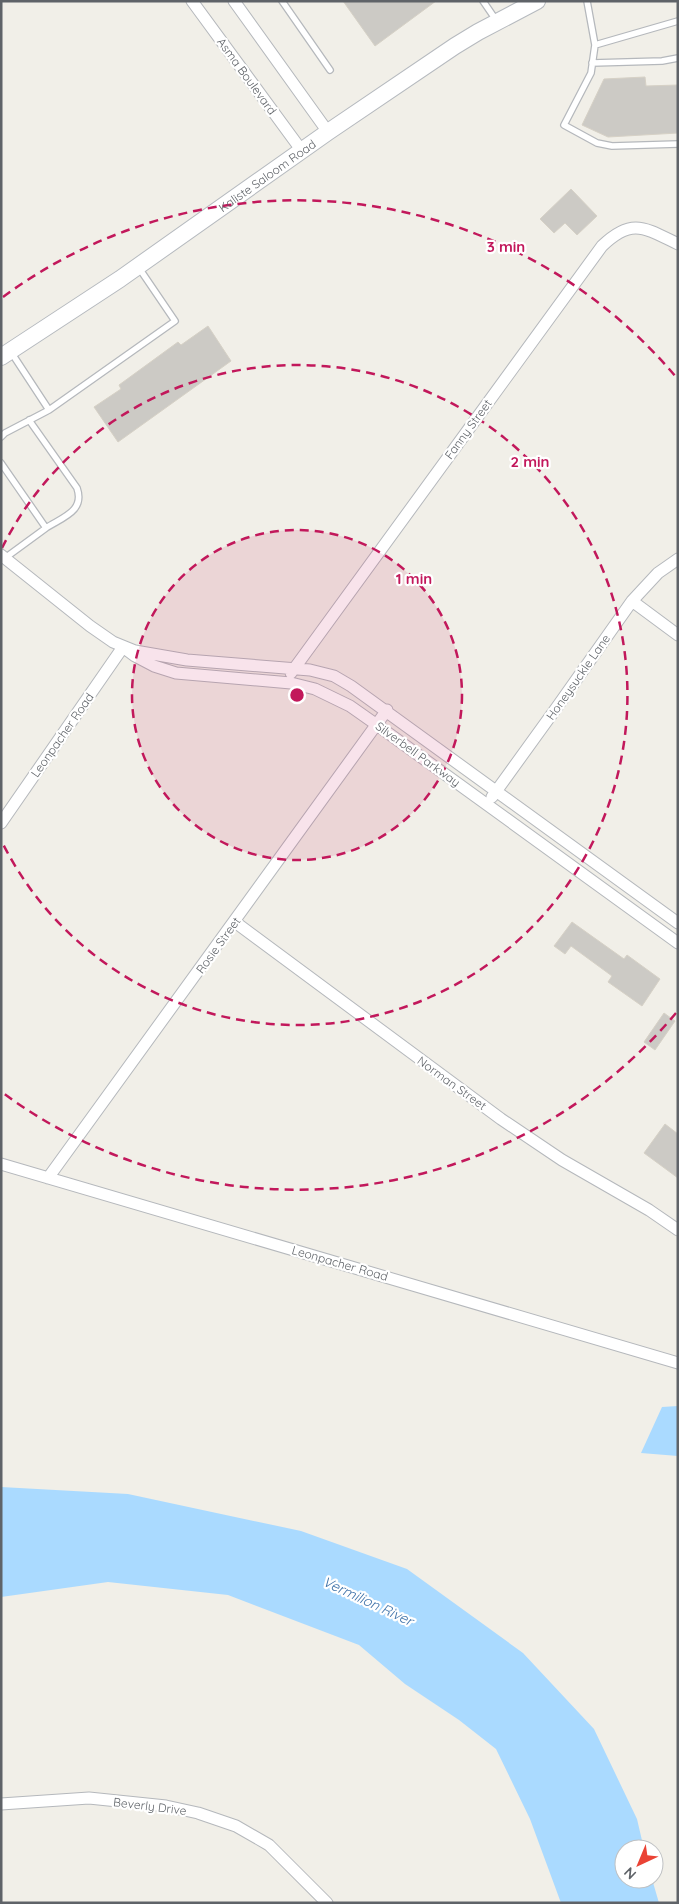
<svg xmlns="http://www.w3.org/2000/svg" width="679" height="1904" viewBox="0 0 679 1904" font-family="Quicksand,sans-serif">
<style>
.water{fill:#aadaff}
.building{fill:#cccac5;stroke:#d6d1c6}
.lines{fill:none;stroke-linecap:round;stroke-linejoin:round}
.service-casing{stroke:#b5b8bc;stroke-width:8}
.minor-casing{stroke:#b5b8bc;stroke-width:13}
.secondary-casing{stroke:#b6babf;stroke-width:18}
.service{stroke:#fff;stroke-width:5.5}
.minor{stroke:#fff;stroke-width:11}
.secondary{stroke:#fff;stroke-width:16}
.ring{fill:none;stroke:#c2185b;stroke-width:2.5;stroke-dasharray:9 6}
.labels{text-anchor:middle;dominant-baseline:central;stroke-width:4.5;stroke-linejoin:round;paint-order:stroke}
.street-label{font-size:12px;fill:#5f6368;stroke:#fff}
.water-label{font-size:14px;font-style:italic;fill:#4174aa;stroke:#fff}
.centre{fill:#c2185b;stroke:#fff;stroke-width:2.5}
.ring-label{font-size:15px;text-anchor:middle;font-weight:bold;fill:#c2185b;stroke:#fff;stroke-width:4.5;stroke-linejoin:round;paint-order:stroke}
</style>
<rect width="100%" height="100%" fill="#f1efe8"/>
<path class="water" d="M678,1406V1456L641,1453L662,1407Z
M1,1487L128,1494L301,1531L407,1569L523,1653L594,1729L637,1819L644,1849H624V1879H652L659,1903H561L530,1819L496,1749L459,1720L405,1684L359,1645L228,1595L108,1582L1,1597Z"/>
<path class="building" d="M343,1H436L375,46Z
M645,77L646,86L678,85V133L608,137L582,125L604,79Z
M571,189L597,216L577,235L565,223L554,233L540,219Z
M208,326L231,361L118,442L94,407L121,389L119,385L178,342L181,345Z
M572,922L624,959L627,955L660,979L642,1006L608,982L612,976L571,946L565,954L554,946Z
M664,1013L675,1021L655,1050L644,1042Z
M665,1124L678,1134V1178L644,1153Z"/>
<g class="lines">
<defs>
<path id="service" d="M282,1L330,70
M483,1L496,20
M587,1L595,45L678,21
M595,45L591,73L564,125L597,143L612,146L678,144
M592,63L662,61L678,58
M11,352L49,410L175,321L139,268
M29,420L77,488C85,511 63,517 46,528
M1,437L5,433L49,410
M1,463L46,528L5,558"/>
<path id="minor" d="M192,1L302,151
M234,1L328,132
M1,555L90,626L113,642L135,651L187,660L310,670L334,676L351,686L678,923
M632,601L678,635
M291,673L602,246C632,217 645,228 678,244
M492,797L557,707L632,601L658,573L678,559
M1,823L123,647L135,656L154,666L176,673L291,683L315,689L350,706L377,725L678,943
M235,922L501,1119L562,1160L649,1210L678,1230
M1,1164L678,1363
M48,1178L387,710
M1,1804L89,1798L166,1806L198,1813L236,1826L269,1845L327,1903"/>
<g id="secondary">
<path id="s1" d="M1,357L120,279L328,132L455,46L478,32L537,1"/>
</g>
</defs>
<use href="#service" class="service-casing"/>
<use href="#minor" class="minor-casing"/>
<use href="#secondary" class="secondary-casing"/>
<use href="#service" class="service"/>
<use href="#minor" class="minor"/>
<use href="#secondary" class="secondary"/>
</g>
<circle cx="297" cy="695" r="165" fill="#c2185b" fill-opacity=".12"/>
<g class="ring">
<circle cx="297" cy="695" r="165"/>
<path d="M2 548A330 330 0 1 1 2 842"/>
<path d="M676 1013A495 495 0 0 1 3 1093M3 297A495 495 0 0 1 676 377"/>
</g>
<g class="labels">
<g class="street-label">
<text transform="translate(247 76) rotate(54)">Asma Boulevard</text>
<text stroke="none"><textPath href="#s1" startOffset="322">Kaliste Saloom Road</textPath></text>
<text transform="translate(468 429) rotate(-54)">Fanny Street</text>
<text transform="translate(578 677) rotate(-55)">Honeysuckle Lane</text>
<text transform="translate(62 735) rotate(-55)">Leonpacher Road</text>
<text transform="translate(418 754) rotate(36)">Silverbell Parkway</text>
<text transform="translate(218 945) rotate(-54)">Rosie Street</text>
<text transform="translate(452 1083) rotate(36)">Norman Street</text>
<text transform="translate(340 1263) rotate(16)">Leonpacher Road</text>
<text transform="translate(150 1806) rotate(7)">Beverly Drive</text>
</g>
<g class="water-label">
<text transform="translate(368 1601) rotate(25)">Vermilion River</text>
</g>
</g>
<circle cx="297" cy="695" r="8" class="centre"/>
<g class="ring-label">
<text x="506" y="252">3 min</text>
<text x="530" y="467">2 min</text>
<text x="414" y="584">1 min</text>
</g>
<rect width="679" height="1904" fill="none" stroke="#5f6368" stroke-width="5"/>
<g transform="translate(639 1864) rotate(224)"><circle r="24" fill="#ffffff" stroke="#bfc1c3"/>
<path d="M0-4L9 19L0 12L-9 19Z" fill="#ea4335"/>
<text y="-8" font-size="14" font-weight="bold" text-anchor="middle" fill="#5f6368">N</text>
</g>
</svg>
